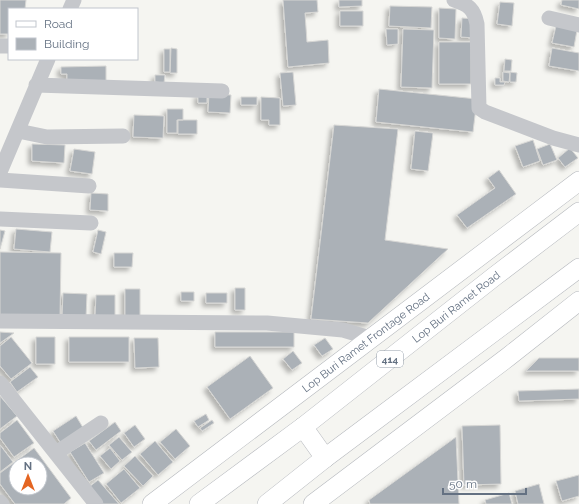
<svg xmlns="http://www.w3.org/2000/svg" width="579" height="504" viewBox="0 0 579 504" font-family="Raleway,sans-serif">
<style>
.building{fill:#abb1b7;stroke:#d6d6d4;fill-rule:evenodd;filter:url(#shadow)}
.lines{fill:none;stroke-linecap:round;stroke-linejoin:round}
.major-casing{stroke:#b5b8bd;stroke-width:20}
.minor{stroke:#c5c7cb;stroke-width:15}
.major{stroke:#fff;stroke-width:19}
.labels{text-anchor:middle;dominant-baseline:central;stroke-width:4;stroke-linejoin:round;paint-order:stroke}
.shield{fill:#fff;stroke:#929ca8;stroke-width:1}
.shield-label{font-size:10px;font-weight:bold;fill:#647182}
.street-label{font-size:11px;fill:#647182;stroke:#fff}
</style>
<defs>
<filter id="shadow"><feDropShadow dx="-3.5" dy="3.5" stdDeviation="2" flood-color="#0004"/></filter>
</defs>
<rect width="100%" height="100%" fill="#f5f5f1"/>
<path class="building" d="M0,0H26L25,9H9V34H0Z
M283,0H317L318,12L305,13L307,42L328,40L329,63L288,67Z
M339,0H362V6L339,7Z
M562,0H579V9L561,5Z
M500,2L514,3L512,26L497,24Z
M390,6L432,7L431,28L389,26Z
M439,8L456,9L455,39L439,38Z
M340,11H363V26H340Z
M462,18L476,19L475,38L461,37Z
M556,26L577,30L574,47L552,43Z
M386,29H398V44L387,45Z
M403,29L434,30L432,88L401,87Z
M439,42H471V84H439Z
M171,48L177,49V73H170Z
M552,48L579,53V71L549,66Z
M164,49H170V72H164Z
M505,59L512,60L511,71H504Z
M106,66V81L67,82V74H61V67Z
M293,72L296,105L283,106L280,73Z
M503,72L510,73L509,82L503,81Z
M510,72L517,73L516,82H510Z
M155,75H165L164,83L155,82Z
M495,78H500V82H505L504,85H495Z
M379,89L477,99L473,132L376,122Z
M198,94L207,95V103H198Z
M209,94L231,95L230,113L208,112Z
M241,97H257V105H241Z
M261,97L280,98V125H269V120H261Z
M167,109H183V120H177V133H167Z
M134,115L164,116L163,138L133,137Z
M178,120H197V134H178Z
M334,125L398,129L385,240L448,249L368,323L311,319Z
M415,131L433,133L428,171L411,169Z
M533,140L540,161L523,167L515,146Z
M32,144L65,145L64,163L32,161Z
M550,144L557,160L543,165L537,149Z
M570,148L578,158L565,167L558,158Z
M74,149L95,152L92,174L70,171Z
M499,170L516,194L467,228L457,215L495,188L488,178Z
M91,193L108,194V211L90,210Z
M16,229L52,232L50,252L14,249Z
M0,230L5,231L0,249Z
M98,230L106,232L101,254L93,252Z
M0,252L61,253L60,318L0,317Z
M114,253H133L132,267H114Z
M235,288H245V310H235Z
M125,289H140V317H125Z
M181,292H194V301H181Z
M63,293L87,294L86,318L62,317Z
M206,293H227V303H206Z
M96,295H115V318L95,317Z
M0,332L14,333L0,343Z
M215,332H294V347H215Z
M11,337L32,363L11,379L0,366V346Z
M36,337H55V364H36Z
M69,337H129V362H69Z
M134,338H158L159,367L135,368Z
M325,338L333,349L322,356L314,345Z
M293,351L302,363L292,370L283,359Z
M250,356L273,388L230,419L207,387Z
M539,358H579V371H526Z
M30,367L38,377L17,392L10,382Z
M579,389V399L519,401L518,391Z
M0,396L17,416L0,429Z
M206,414L209,420L198,427L194,421Z
M76,416L85,431L62,445L53,431Z
M17,420L34,443L14,457L0,438V433Z
M212,420L214,423L202,431L200,428Z
M115,422L121,431L96,450L89,441Z
M135,425L145,439L134,447L124,433Z
M500,425L501,484L464,485L462,426Z
M176,429L190,446L175,459L160,442Z
M119,437L132,452L122,460L109,445Z
M456,437L459,504H370L369,500Z
M155,441L173,462L158,475L140,454Z
M85,443L104,473L89,482L70,452Z
M0,445L13,462L0,472Z
M34,448L71,498L64,504H15L0,484V473ZM16,464H40V488H16Z
M110,448L120,461L111,469L100,456Z
M135,456L153,476L143,486L124,466Z
M124,469L140,488L121,503L106,484Z
M579,475V496L562,501L556,481Z
M98,480L119,504H103L89,487Z
M539,484L544,504H518L515,491Z
M509,493L512,504H486L485,500Z"/>
<g class="lines">
<defs>
<g id="major">
<path d="M303,427L325,458"/>
<path id="s1" d="M152,504L579,181"/>
<path id="s2" d="M199,504L303,427L495,276L579,212"/>
<path d="M267,504L325,458L579,268"/>
<path d="M313,504L508,357L579,301"/>
</g>
</defs>
<use href="#major" class="major-casing"/>
<path class="minor" d="M454,0C469,5 474,9 477,24L479,108L485,112L553,138L579,145
M70,9L74,0
M549,18L579,25
M0,46H9
M36,85L222,91
M18,131L47,137L123,136
M0,172L48,59
M0,180L89,186
M0,219L91,223
M0,321L267,323L343,330L370,338
M0,383L96,504
M56,453L101,423
M0,502L2,504"/>
<use href="#major" class="major"/>
</g>
<g class="labels">
<rect class="shield" x="377" y="351" width="26" height="16" rx="3"/>
<g class="shield-label">
<text x="390" y="359">414</text>
</g>
<g class="street-label">
<text stroke="none"><textPath href="#s2" startOffset="324">Lop Buri Ramet Road</textPath></text>
<text stroke="none"><textPath href="#s1" startOffset="268">Lop Buri Ramet Frontage Road</textPath></text>
</g>
</g>
<rect x="8" y="8" width="130" height="52" fill="#ffffff" stroke="#c1c6cd"/>
<rect x="16" y="21" width="20" height="6" fill="#ffffff" stroke="#c1c6cd"/>
<text x="44" y="28" font-size="12" fill="#647182">Road</text>
<rect x="16" y="38" width="20" height="12" fill="#abb1b7" stroke="#c1c6cd"/>
<text x="44" y="48" font-size="12" fill="#647182">Building</text>
<g transform="translate(28 476)"><circle r="19" fill="#ffffff" stroke="#c1c6cd"/>
<path d="M0-3L7 15L0 10L-7 15Z" fill="#e46522"/>
<text y="-6" font-size="11" font-weight="bold" text-anchor="middle" fill="#647182">N</text>
</g>
<path d="M443 488v6h83v-6" fill="none" stroke="#647182" stroke-width="2"/>
<text x="449" y="488" font-size="12" fill="#647182" stroke="#ffffff" stroke-width="3" paint-order="stroke">50 m</text>
</svg>
